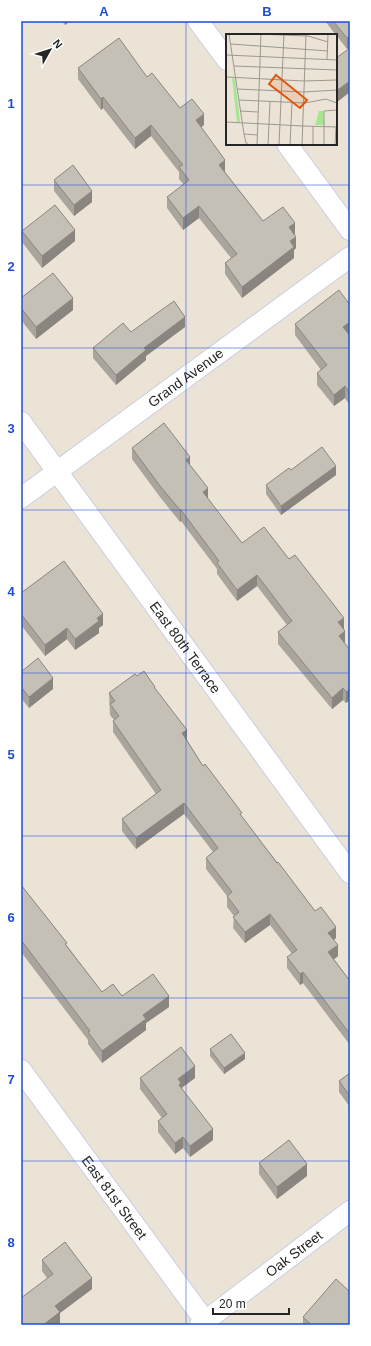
<svg xmlns="http://www.w3.org/2000/svg" width="371" height="1346" viewBox="0 0 371 1346" font-family="Helvetica,sans-serif">
<style>
.lines{fill:none;stroke-linecap:round;stroke-linejoin:round}
.street-casing{stroke:#cccee1;stroke-width:22}
.street{stroke:#fff;stroke-width:20}
.wall{fill:#a9a59d}
.shaded-wall{fill:#8a867f}
.building{fill:#c5c0b6;stroke:#8a867f}
.grid{fill:none;stroke:#1d4ed8;stroke-width:1;stroke-opacity:0.55}
.labels{text-anchor:middle;dominant-baseline:central;stroke-width:3.5;stroke-linejoin:round;paint-order:stroke}
.street-label{font-size:14px;fill:#262626;stroke:#fff}
.inset-road{fill:none;stroke:#9c9790;stroke-width:1}
.view{fill:#de560d;fill-opacity:0.15;stroke:#de560d;stroke-width:2}
.inset-edge{fill:none;stroke:#262626;stroke-width:2}
.neatline{fill:none;stroke:#1d4ed8;stroke-width:1.5}
.grid-label{font-size:13px;text-anchor:middle;font-weight:bold;fill:#1d4ed8}
</style>
<rect width="100%" height="100%" fill="#ebe3d6"/>
<g class="lines">
<defs>
<g id="street">
<path d="M198,21L227,60"/>
<path d="M287,144L350,230"/>
<path id="s1" d="M21,422L350,873"/>
<path id="s2" d="M21,498L350,257"/>
<path id="s3" d="M21,1070L208,1325"/>
<path id="s4" d="M200,1325L350,1211"/>
</g>
</defs>
<use href="#street" class="street-casing"/>
<use href="#street" class="street"/>
</g>
<path class="wall" d="M62,21H70L65,25Z
M325,21H350V47L347,49Z
M78,68L147,77L180,108L204,125L201,127L225,172L263,221L295,234H294L296,248L294,250V258L242,298L225,274V263L231,258L199,218L183,230L167,208V197L184,185L179,179V172L151,136L135,149L103,108L101,110L78,79Z
M54,180L92,202L74,216L54,191Z
M22,231L75,241L42,268L22,242Z
M21,298L73,310L36,339L21,320Z
M350,305V333L349,334L350,336V403L349,404L345,398L334,406L317,385V373L321,370L295,335V324Z
M185,327L146,356V360L116,385L93,358V348L131,332Z
M132,448L190,466L208,499L242,543L344,629L345,642L344,643L350,650V700L346,703L343,700L332,709L278,644V632L287,625L257,586L237,601L217,574V569L181,521L180,522L160,497L132,459Z
M291,470L336,475L281,515L266,494V485Z
M21,593L103,625L99,628V633L75,650L67,639L45,656L21,625Z
M21,672L53,689L29,708L21,698Z
M137,676L155,689L187,740L203,766L242,817L336,938L334,940L338,956L334,959L350,981V1045L303,983L300,985L287,968V957L292,954L270,925L245,943L233,928L234,916L227,907V896L206,869V858L213,852L184,814L136,849L122,831V819L156,794L113,732V721L114,720L110,715L109,693Z
M21,885L102,992L169,1007L146,1023V1030L102,1063L88,1044V1040L21,952Z
M210,1049L245,1059L224,1074L210,1056Z
M350,1073V1107L339,1092V1081Z
M140,1078H195L182,1088L213,1140L190,1157L183,1148L175,1154L158,1132V1121L162,1118L140,1089Z
M259,1163L307,1176L277,1199L259,1174Z
M42,1260L92,1289L60,1313V1324L47,1278L42,1271Z
M303,1317L350,1325H303Z"/>
<path class="shaded-wall" d="M65,21H70L65,25Z
M350,36V47L347,49V38Z
M350,81V92L336,103V91Z
M103,97V108L101,110V99Z
M204,114V125L196,131V120Z
M151,125V136L135,149V138Z
M225,160V172L219,165Z
M92,191V202L74,216V205Z
M199,206V218L183,230V218Z
M295,223V234L289,238V227Z
M75,230V241L42,268V256Z
M296,237V248L294,250V258L242,298V287L290,241Z
M73,298V310L36,339V327Z
M185,317V327L146,356V360L116,385V375L144,348Z
M350,322V333L343,338V327Z
M345,386V398L334,406V395Z
M349,392H350V403L349,404Z
M190,457V468L186,460Z
M336,466V475L281,515V506Z
M208,488V499L203,492Z
M180,510H181V521L180,522Z
M257,575V586L237,601V590Z
M103,614V625L99,628V633L75,650V639L97,618Z
M344,618V629L338,634V622Z
M67,628V639L45,656V645Z
M345,631V642L339,648V636Z
M53,678V689L29,708V697Z
M343,688V700L332,709V698Z
M350,689V700L346,703V692Z
M187,730V741L182,733Z
M184,803V814L136,849V838Z
M270,914V925L245,943V932Z
M336,927V938L328,944V933Z
M338,945V956L328,964V952Z
M303,972V983L300,985V974Z
M169,996V1007L146,1023V1030L102,1063V1051L143,1015Z
M245,1053V1059L224,1074V1068Z
M195,1066V1078L181,1088V1095L178,1079Z
M213,1129V1140L190,1157V1146Z
M183,1137V1148L175,1154V1143Z
M307,1164V1176L277,1199V1187Z
M92,1278V1289L60,1313V1324L58,1325H43L55,1306Z"/>
<path class="building" d="M333,21H350V36L347,38Z
M119,38L147,77L152,73L180,108L192,99L204,114L196,120L225,160L219,165L263,221L283,207L295,223L289,227L296,237L290,241L294,247L242,287L225,263L237,254L199,206L183,218L167,197L189,180L179,167L183,165L151,125L135,138L103,97L101,99L78,68Z
M350,48V81L336,91V58Z
M73,165L92,191L74,205L54,180Z
M55,205L75,230L42,256L22,231Z
M53,273L73,298L36,327L21,308V298Z
M339,290L350,305V322L343,327L350,336V392H349L345,386L334,395L317,373L327,365L295,324Z
M174,301L185,317L144,348L146,350L116,375L93,348L123,323L131,332Z
M164,423L190,457L186,460L208,488L203,492L242,543L264,527L289,559L295,555L344,618L338,622L345,631L339,636L350,650V689L346,692L343,688L332,698L278,632L292,621L257,575L237,590L217,563L219,561L181,510H180L160,486L132,448Z
M322,447L336,466L281,506L266,485L289,468L291,470Z
M64,561L103,614L97,618L99,621L75,639L67,628L45,645L21,614V593Z
M38,658L53,678L29,697L21,687V672Z
M144,671L155,687H154L187,730L182,733L203,766L205,764L242,813L240,814L277,863L278,862L315,911L321,907L336,927L328,933L338,945L328,952L350,981V1034L303,972L300,974L287,957L297,950L270,914L245,932L233,917L239,912L227,896L232,892L206,858L218,848L184,803L136,838L122,819L161,790L113,721L119,716L110,704L115,701L109,693L135,674L137,676Z
M21,885L67,943L65,944L102,992L113,984L122,996L153,974L169,996L143,1015L146,1019L102,1051L88,1032L90,1031L21,940Z
M231,1034L245,1053L224,1068L210,1049Z
M181,1047L195,1066L178,1079L181,1083L179,1085L213,1129L190,1146L183,1137L175,1143L158,1121L167,1114L140,1078Z
M350,1073V1096L339,1081Z
M289,1140L307,1164L277,1187L259,1163Z
M65,1242L92,1278L55,1306L60,1312L43,1325H21V1298L53,1274L42,1260Z
M336,1279L350,1292V1319L349,1320H350V1325H312L303,1317Z"/>
<path class="grid" d="M186,21V1325M21,185H350M21,348H350M21,510H350M21,673H350M21,836H350M21,998H350M21,1161H350"/>
<g class="labels">
<g class="street-label">
<text stroke="none"><textPath href="#s2" startOffset="204">Grand Avenue</textPath></text>
<text stroke="none"><textPath href="#s1" startOffset="279">East 80th Terrace</textPath></text>
<text stroke="none"><textPath href="#s3" startOffset="158">East 81st Street</textPath></text>
<text stroke="none"><textPath href="#s4" startOffset="118">Oak Street</textPath></text>
</g>
</g>
<g transform="translate(226 34)">
<rect width="111" height="111" fill="#ebe3d6"/>
<path d="M6,44L9,45L14,88H11ZM93,77H97L98,91H89Z" fill="#a5e68e"/>
<path class="inset-road" d="M3,0L18,100L20,109L23,111M29,0L82,2L102,8M5,10L102,17M0,21L111,26M101,26L102,0M8,32L111,36M0,43L78,47L111,46M11,55L78,58L111,56M13,66L79,69L100,65L111,69M14,77L32,78M0,88L77,92M76,92L111,93M18,100L31,101M31,111L35,0M42,111L44,68M53,111L58,0M64,111L66,69M76,111L80,0M87,111V92M98,111V77L111,76M109,111L110,93"/>
<path class="view" d="M50,41L81,66L74,74L43,50Z"/>
<rect width="111" height="111" class="inset-edge"/>
</g>
<rect width="371" height="1346" fill="none" stroke="#ffffff" stroke-width="44"/>
<g transform="translate(50 50) rotate(51)" stroke="#ffffff" stroke-width="3" paint-order="stroke">
<path d="M0-3L7 15L0 10L-7 15Z" fill="#262626"/>
<text y="-6" font-size="11" font-weight="bold" text-anchor="middle" fill="#262626">N</text>
</g>
<path d="M213 1308v6h76v-6" fill="none" stroke="#262626" stroke-width="2"/>
<text x="219" y="1308" font-size="12" fill="#262626" stroke="#ffffff" stroke-width="3" paint-order="stroke">20 m</text>
<rect x="22" y="22" width="327" height="1302" class="neatline"/>
<g class="grid-label">
<text x="104" y="16">A</text>
<text x="267" y="16">B</text>
<text x="11" y="108">1</text>
<text x="11" y="271">2</text>
<text x="11" y="433">3</text>
<text x="11" y="596">4</text>
<text x="11" y="759">5</text>
<text x="11" y="922">6</text>
<text x="11" y="1084">7</text>
<text x="11" y="1247">8</text>
</g>
</svg>
